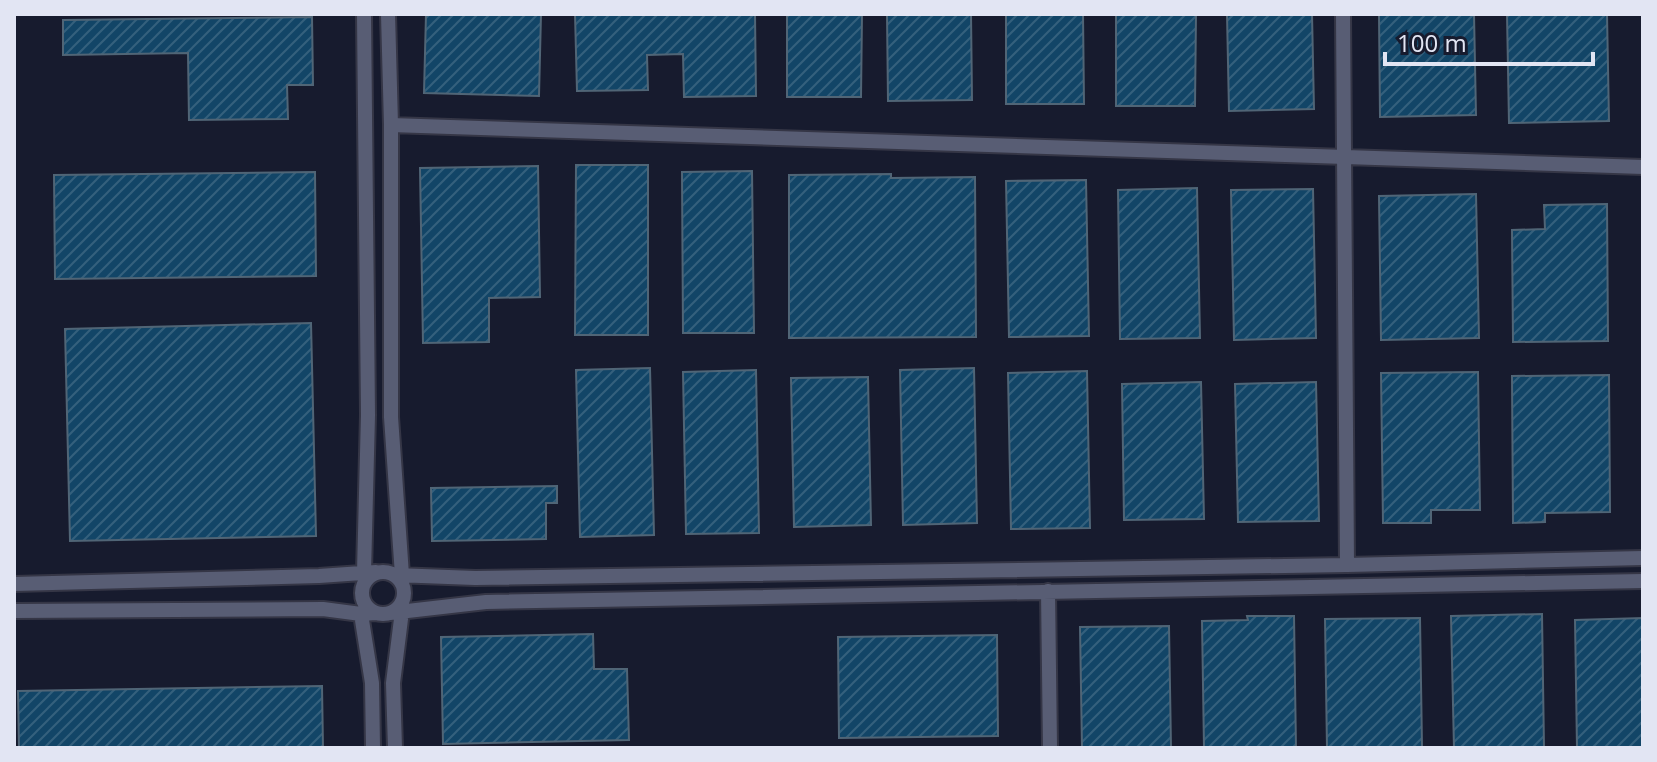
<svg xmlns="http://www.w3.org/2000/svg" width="1657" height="762" viewBox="0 0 1657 762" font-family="'Open Sans',sans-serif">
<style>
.building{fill:url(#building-hatch);stroke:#506576;stroke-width:2}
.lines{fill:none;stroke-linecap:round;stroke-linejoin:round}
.minor-casing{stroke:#353646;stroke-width:18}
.minor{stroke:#585d74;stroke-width:14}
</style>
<defs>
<pattern id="building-hatch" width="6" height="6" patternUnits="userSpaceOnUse" patternTransform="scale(2)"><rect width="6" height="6" fill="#124567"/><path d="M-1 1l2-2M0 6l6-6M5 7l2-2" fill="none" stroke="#34607d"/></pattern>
</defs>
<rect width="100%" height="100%" fill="#171b2e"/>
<path class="building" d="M426,14H541L539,96L424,93Z
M575,14H755L756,96L684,97L683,54L647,55L648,90L577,91Z
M787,14H862L861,97H787Z
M887,14H971L972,100L888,101Z
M1006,14H1083L1084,104H1006Z
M1116,14H1196L1195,106H1116Z
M1227,14H1312L1314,109L1229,111Z
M1379,14H1474L1476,115L1380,117Z
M1507,14H1607L1609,121L1509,123Z
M312,17L313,85H287L288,119L189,120L188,53L63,55V20Z
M576,165H648V335H575Z
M538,166L540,297L489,298V342L423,343L420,168Z
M752,171L754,333H683L682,172Z
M315,172L316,276L55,279L54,175Z
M891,174V178L975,177L976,337L789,338V175Z
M1086,180L1089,336L1009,337L1006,181Z
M1197,188L1200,338L1120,339L1118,190Z
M1313,189L1316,338L1234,340L1231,190Z
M1476,194L1479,338L1381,340L1379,196Z
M1607,204L1608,341L1513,342L1512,230L1545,229L1544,205Z
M311,323L316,536L70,541L65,329Z
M650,368L654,535L580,537L576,370Z
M974,368L977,523L903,525L900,370Z
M756,370L759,533L686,534L683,372Z
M1087,371L1090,528L1011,529L1008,373Z
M1478,372L1480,510H1431V523H1383L1381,373Z
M1609,375L1610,512L1545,513V522L1513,523L1512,376Z
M868,377L871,525L794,527L791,378Z
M1201,382L1204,519L1124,520L1122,384Z
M1316,382L1319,521L1238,522L1235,384Z
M557,486V503H546V539L432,541L431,488Z
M1542,614L1544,748H1454L1451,616Z
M1247,616H1294L1296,748H1204L1202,621L1248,620Z
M1420,618L1422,747L1327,748L1325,619Z
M1643,618V748H1577L1575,620Z
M1169,626L1171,748H1082L1080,627Z
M593,634L594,669H627L629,740L443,744L441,637Z
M997,635L998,736L839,738L838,637Z
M322,686L323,748H19L18,691Z"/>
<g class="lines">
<defs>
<path id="minor" d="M364,14L368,415L364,572
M388,14L391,125V417L402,575
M1343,14L1347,565
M391,125L1643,167
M362 593a21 21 0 1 1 42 0a21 21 0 1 1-42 0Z
M395,575L475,578L1347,565L1643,558
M14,584L319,576L376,572
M1048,591L1050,748
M14,611L323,609L361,614L376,613
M390,613L486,602L1643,581
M361,614L372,683L373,748
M395,748L393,683L402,611"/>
</defs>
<use href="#minor" class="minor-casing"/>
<use href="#minor" class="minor"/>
</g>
<rect width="1657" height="762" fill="none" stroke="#e2e5f3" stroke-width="32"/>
<path d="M1385 52v12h208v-12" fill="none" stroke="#e2e5f3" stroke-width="4"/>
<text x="1397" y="52" font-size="24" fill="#e2e5f3" stroke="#171b2e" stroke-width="6" paint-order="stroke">100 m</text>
</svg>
